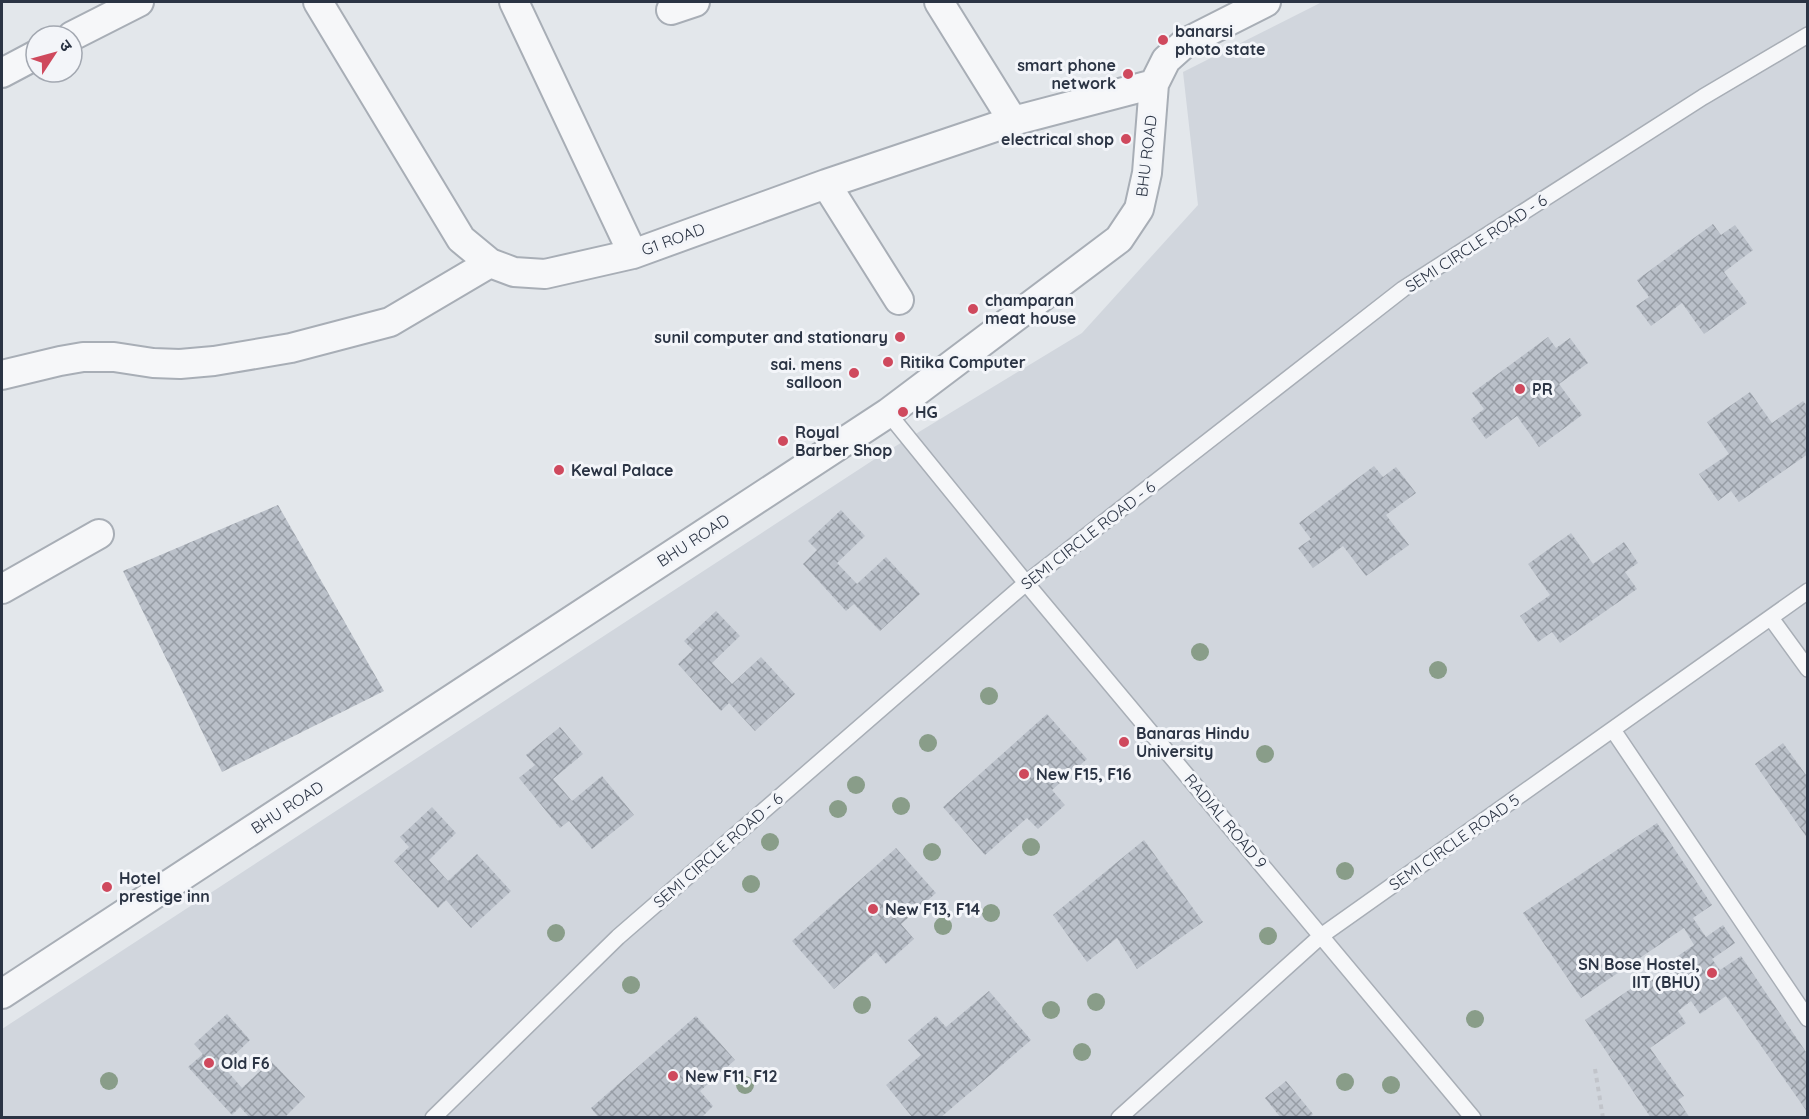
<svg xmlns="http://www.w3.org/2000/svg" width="1809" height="1119" viewBox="0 0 1809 1119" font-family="Quicksand,'Noto Sans Devanagari',sans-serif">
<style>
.built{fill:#d1d6dd}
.building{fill:url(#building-cross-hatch)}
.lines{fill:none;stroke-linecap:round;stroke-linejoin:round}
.service-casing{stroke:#a8aeb6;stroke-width:18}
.minor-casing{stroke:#a8aeb6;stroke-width:32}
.path{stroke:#c1c4ca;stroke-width:4;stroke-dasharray:4.5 4.5;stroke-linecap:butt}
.service{stroke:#f6f7f9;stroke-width:15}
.minor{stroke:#f6f7f9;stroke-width:28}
.tree{fill:#899d89}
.poi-dot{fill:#cf495d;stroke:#f3f5f9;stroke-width:2}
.labels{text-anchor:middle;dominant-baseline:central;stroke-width:6;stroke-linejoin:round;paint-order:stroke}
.poi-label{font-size:16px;font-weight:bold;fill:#2b3444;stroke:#f3f5f9;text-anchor:start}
.street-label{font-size:16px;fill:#2b3444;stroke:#f3f5f9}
</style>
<defs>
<pattern id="building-cross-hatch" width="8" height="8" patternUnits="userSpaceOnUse" patternTransform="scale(1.5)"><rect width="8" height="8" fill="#bac0c9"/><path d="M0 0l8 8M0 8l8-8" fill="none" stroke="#979da5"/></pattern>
</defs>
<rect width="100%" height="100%" fill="#e3e7eb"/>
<path class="built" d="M1322,2H1807V1117L2,1118V1029L881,455L1082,333L1198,205L1183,72Z"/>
<path class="building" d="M1713,224L1721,235L1735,225L1753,250L1724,272L1747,303L1704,334L1682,303L1651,326L1636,306L1649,297L1637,280Z
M1548,337L1556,348L1570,338L1588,363L1559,384L1582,415L1539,447L1517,416L1486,439L1471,419L1484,409L1472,393Z
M1750,392L1772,423L1803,401L1808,407V429L1805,431L1808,434V454L1739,502L1731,491L1718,501L1699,474L1729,454L1707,422Z
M1374,466L1383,477L1396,467L1416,493L1386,515L1409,545L1366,576L1343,546L1313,568L1298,548L1311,539L1299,523Z
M278,505L384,691L222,772L123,571Z
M841,510L865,536L837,563L857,584L886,557L920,594L880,631L854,604L846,611L803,564L817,550L808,541Z
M1571,533L1593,564L1624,542L1638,563L1625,572L1637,589L1560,643L1552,632L1538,642L1520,616L1550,595L1528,564Z
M716,611L740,636L712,663L732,684L761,657L795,694L755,731L729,703L721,711L678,664L693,650L684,641Z
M1047,714L1087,759L1052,790L1065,805L1038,829L1027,818L985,855L943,807Z
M560,727L583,754L553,779L572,801L602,776L634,815L592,849L569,821L560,828L519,778L535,765L526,755Z
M1783,743L1806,775L1808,774V839L1755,764Z
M432,807L456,833L429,860L448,881L477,854L511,891L471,928L446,900L438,908L394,861L409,847L400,837Z
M1657,823L1712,905L1693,918L1706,937L1723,925L1735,943L1712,959L1720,970L1741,956L1808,1055V1113L1726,996L1700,1014L1691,1001L1678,1011L1686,1023L1650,1048L1684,1096L1678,1100L1690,1118H1651L1585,1020L1651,975L1659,986L1674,976L1666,964L1694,945L1684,928L1581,998L1523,913Z
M1144,840L1203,922L1137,969L1117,938L1087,962L1053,915Z
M896,848L936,893L901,924L914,939L886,964L876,952L834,989L792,941Z
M989,991L1031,1040L940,1118H913L886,1085L921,1055L908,1040L936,1016L946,1027Z
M227,1014L250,1040L223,1066L242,1088L271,1061L305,1097L284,1118H250L240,1107L232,1115L188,1067L203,1054L194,1044Z
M696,1016L735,1060L700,1091L713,1106L701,1118H599L591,1108Z
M1286,1081L1313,1114L1309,1118H1281L1265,1098Z"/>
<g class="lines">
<defs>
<path id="service" d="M888,413L1026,583L1473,1118
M1771,618L1808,669
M1613,730L1808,1019
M433,1118L618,937L1026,583L1403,289L1703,97L1808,35
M1119,1118L1321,936L1808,591"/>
<path id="minor" d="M318,2L461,239L490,263L514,272L545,274L633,254L826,184L1013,121L1154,84
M514,2L633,254
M939,2L1013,121
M671,10L695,2
M72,36L139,2
M2,73L36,55
M826,184L899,300
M2,375L60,361L83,357H114L153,363L180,364L214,361L291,348L390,322L490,263
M2,589L99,534
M2,994L888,413L1119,239L1139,209L1147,173L1154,84L1166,60L1185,43L1266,2"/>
</defs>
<use href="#service" class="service-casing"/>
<use href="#minor" class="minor-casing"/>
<path class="path" d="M1595,1069L1603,1118"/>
<use href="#service" class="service"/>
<use href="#minor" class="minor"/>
</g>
<g class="tree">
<circle cx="1200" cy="652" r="9"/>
<circle cx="1438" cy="670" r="9"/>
<circle cx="989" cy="696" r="9"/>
<circle cx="928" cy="743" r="9"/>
<circle cx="1265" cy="754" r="9"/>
<circle cx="856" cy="785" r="9"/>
<circle cx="901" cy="806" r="9"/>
<circle cx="838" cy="809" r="9"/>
<circle cx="770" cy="842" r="9"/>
<circle cx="1031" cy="847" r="9"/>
<circle cx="932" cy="852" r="9"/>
<circle cx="1345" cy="871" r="9"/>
<circle cx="751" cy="884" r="9"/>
<circle cx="991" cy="913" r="9"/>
<circle cx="943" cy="926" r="9"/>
<circle cx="556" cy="933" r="9"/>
<circle cx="1268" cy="936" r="9"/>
<circle cx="631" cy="985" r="9"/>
<circle cx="1096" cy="1002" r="9"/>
<circle cx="862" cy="1005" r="9"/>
<circle cx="1051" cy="1010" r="9"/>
<circle cx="1475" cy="1019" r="9"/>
<circle cx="1082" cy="1052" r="9"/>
<circle cx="109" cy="1081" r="9"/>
<circle cx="1345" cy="1082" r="9"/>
<circle cx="745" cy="1085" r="9"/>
<circle cx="1391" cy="1085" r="9"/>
</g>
<g class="poi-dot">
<circle cx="1163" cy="40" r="6"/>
<circle cx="1128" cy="74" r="6"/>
<circle cx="1126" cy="139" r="6"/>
<circle cx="973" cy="309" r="6"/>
<circle cx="900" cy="337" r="6"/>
<circle cx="888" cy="362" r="6"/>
<circle cx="854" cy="373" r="6"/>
<circle cx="1520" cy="389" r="6"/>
<circle cx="903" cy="412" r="6"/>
<circle cx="783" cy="441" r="6"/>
<circle cx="559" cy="470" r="6"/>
<circle cx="1124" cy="742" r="6"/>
<circle cx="1024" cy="774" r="6"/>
<circle cx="107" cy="887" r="6"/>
<circle cx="873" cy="909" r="6"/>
<circle cx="1712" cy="973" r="6"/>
<circle cx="209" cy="1063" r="6"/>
<circle cx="673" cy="1076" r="6"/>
</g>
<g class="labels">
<g class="poi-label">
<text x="1175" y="31">banarsi<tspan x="1175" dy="18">photo state</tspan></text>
<text x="1116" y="65" text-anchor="end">smart phone<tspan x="1116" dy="18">network</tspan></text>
<text x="1114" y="139" text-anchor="end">electrical shop</text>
<text x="985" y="300">champaran<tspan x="985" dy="18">meat house</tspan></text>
<text x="888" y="337" text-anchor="end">sunil computer and stationary</text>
<text x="900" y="362">Ritika Computer</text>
<text x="842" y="364" text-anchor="end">sai. mens<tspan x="842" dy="18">salloon</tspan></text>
<text x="1532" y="389">PR</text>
<text x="915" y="412">HG</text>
<text x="795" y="432">Royal<tspan x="795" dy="18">Barber Shop</tspan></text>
<text x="571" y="470">Kewal Palace</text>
<text x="1136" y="733">Banaras Hindu<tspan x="1136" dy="18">University</tspan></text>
<text x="1036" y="774">New F15, F16</text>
<text x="119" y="878">Hotel<tspan x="119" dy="18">prestige inn</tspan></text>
<text x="885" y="909">New F13, F14</text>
<text x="1700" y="964" text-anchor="end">SN Bose Hostel,<tspan x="1700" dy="18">IIT (BHU)</tspan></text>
<text x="221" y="1063">Old F6</text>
<text x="685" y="1076">New F11, F12</text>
</g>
<g class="street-label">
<text transform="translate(1146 156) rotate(-83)">BHU ROAD</text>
<text transform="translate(673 239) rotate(-20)">G1 ROAD</text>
<text transform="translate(1476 243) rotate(-33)">SEMI CIRCLE ROAD - 6</text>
<text transform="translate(1088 535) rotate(-38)">SEMI CIRCLE ROAD - 6</text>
<text transform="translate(693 540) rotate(-33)">BHU ROAD</text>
<text transform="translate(287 807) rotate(-33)">BHU ROAD</text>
<text transform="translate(1226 821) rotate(50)">RADIAL ROAD 9</text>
<text transform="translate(1454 842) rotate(-35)">SEMI CIRCLE ROAD 5</text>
<text transform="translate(718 850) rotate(-41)">SEMI CIRCLE ROAD - 6</text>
</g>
</g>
<rect width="1809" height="1119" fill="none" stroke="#2b3444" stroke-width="6"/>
<g transform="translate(54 54) rotate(54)"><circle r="28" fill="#f3f5f9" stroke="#a3a8b1" stroke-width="1.5"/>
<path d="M0-4.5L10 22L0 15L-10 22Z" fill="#cf495d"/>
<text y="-9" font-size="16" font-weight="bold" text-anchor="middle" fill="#2b3444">उ</text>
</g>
</svg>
